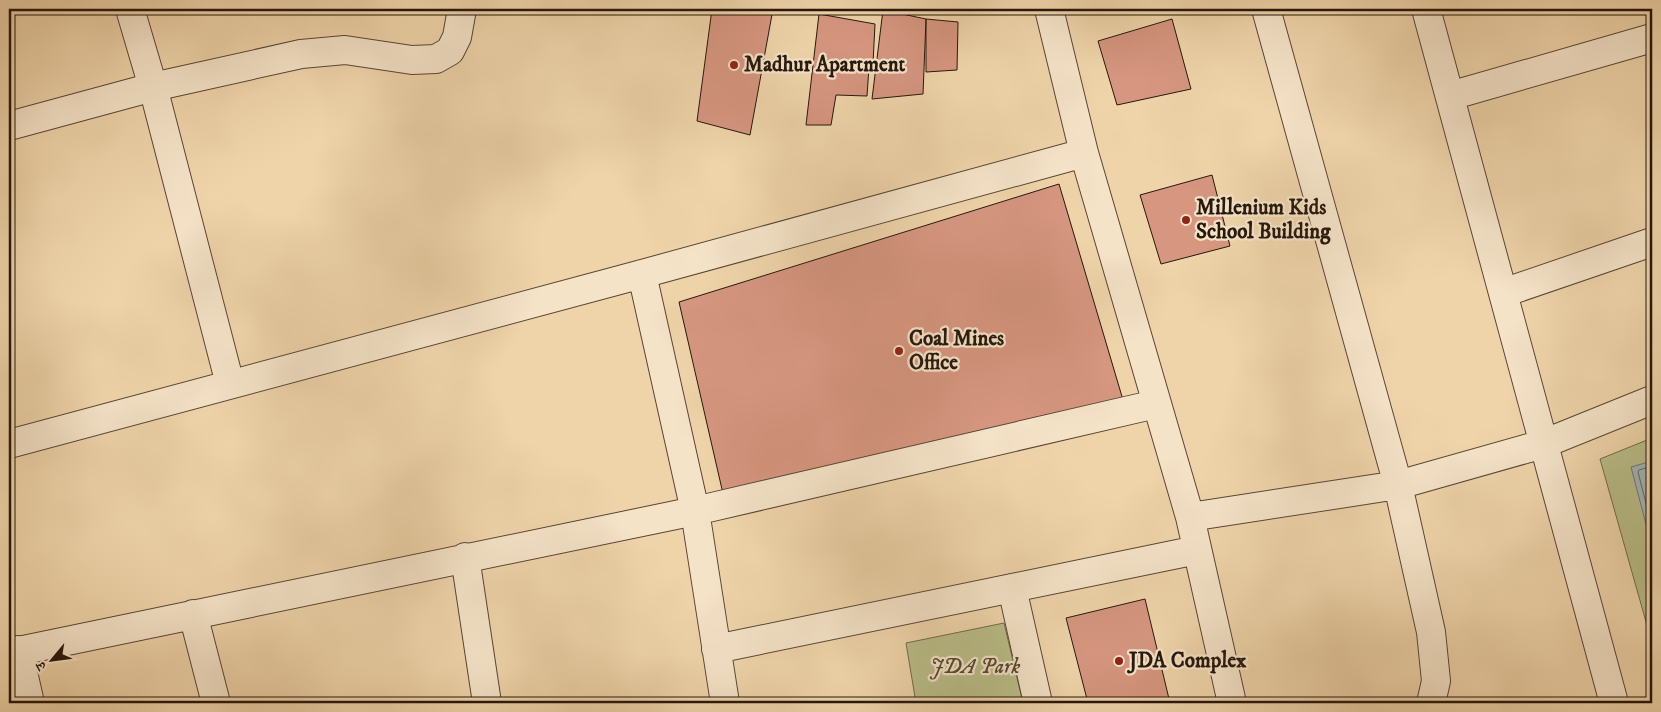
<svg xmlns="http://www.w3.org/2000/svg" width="1661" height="712" viewBox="0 0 1661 712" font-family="'IM FELL DW Pica','Noto Serif Devanagari',serif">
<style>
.green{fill:#b9bd88;stroke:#706a4a}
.water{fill:#a1b5b6;stroke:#707672}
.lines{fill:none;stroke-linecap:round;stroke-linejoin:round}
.shore{stroke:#646662;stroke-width:1}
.building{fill:#d69680;stroke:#26170d}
.minor-casing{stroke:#584634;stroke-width:30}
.minor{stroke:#f5e3c8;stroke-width:28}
.poi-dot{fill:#8f2418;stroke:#f5e3c8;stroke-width:2}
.labels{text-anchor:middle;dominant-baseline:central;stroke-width:4.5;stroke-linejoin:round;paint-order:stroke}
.poi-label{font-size:21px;font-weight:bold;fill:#26170d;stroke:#f5e3c8;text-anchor:start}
.park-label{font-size:21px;font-style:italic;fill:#524932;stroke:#f5e3c8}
</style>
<rect width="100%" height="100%" fill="#efd4aa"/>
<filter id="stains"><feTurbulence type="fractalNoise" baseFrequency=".004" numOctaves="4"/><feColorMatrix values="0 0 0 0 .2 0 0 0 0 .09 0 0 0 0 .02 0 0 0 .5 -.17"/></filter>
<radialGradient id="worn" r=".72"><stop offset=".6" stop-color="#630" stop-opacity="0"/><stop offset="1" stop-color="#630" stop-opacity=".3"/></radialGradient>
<path class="green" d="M1652,438V643L1600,459Z
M1004,623L1023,703H916L906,643Z"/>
<path class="water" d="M1652,461V547L1631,467Z"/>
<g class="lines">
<path class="shore" d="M1652,466L1639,470L1638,472L1652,527"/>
</g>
<path class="building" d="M712,9H773L750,135L697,121Z
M883,10L926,19L923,94L872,99Z
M819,14L875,24L873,64L869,67L867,96L836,95L831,125H806Z
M926,19L958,22L957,70L926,72Z
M1172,19L1191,89L1117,105L1098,41Z
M1212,175L1230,246L1161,264L1140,195Z
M1059,184L1123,400L724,498L679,302Z
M1652,559V577L1647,560Z
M1145,599L1170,703H1088L1066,618Z"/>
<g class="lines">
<defs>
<path id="minor" d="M130,9L153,87L230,384
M1049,9L1084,153L1190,517L1232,703
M1266,9L1398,485L1431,632L1436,681L1431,703
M1426,9L1614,703
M1450,96L1652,38
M9,126L153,87L301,54L345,50L412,60L436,59L450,51L457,37L462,9
M642,274L695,511L725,703
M1503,293L1652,242
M9,444L642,274L1084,153
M1190,517L1398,485L1543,444L1652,400
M465,557L487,703
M1012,588L1038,703
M193,614L216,703
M716,649L1197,550
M18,650L30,703
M9,653L695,511L1156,404"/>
</defs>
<use href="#minor" class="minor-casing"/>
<use href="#minor" class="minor"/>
</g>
<g class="poi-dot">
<circle cx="734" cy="65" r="5"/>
<circle cx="1186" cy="220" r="5"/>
<circle cx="899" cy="351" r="5"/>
<circle cx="1119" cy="661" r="5"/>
</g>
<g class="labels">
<g class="poi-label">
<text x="744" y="65">Madhur Apartment</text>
<text x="1196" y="208">Millenium Kids<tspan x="1196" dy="24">School Building</tspan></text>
<text x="909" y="339">Coal Mines<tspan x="909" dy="24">Office</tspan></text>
<text x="1129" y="661">JDA Complex</text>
</g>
<g class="park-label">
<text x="975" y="667">JDA Park</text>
</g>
</g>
<rect width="1661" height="712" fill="none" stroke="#efd4aa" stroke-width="30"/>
<rect x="10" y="10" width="1641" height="692" fill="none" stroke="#26170d" stroke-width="2.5"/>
<rect x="15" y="15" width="1631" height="682" fill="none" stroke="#26170d"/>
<g transform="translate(52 660) rotate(241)" stroke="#f5e3c8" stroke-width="4" paint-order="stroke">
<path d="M0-4L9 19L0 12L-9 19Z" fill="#26170d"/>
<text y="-8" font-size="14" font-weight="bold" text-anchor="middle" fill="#26170d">उ</text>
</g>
<rect width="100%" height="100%" filter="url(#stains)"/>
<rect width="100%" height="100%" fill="url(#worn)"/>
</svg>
